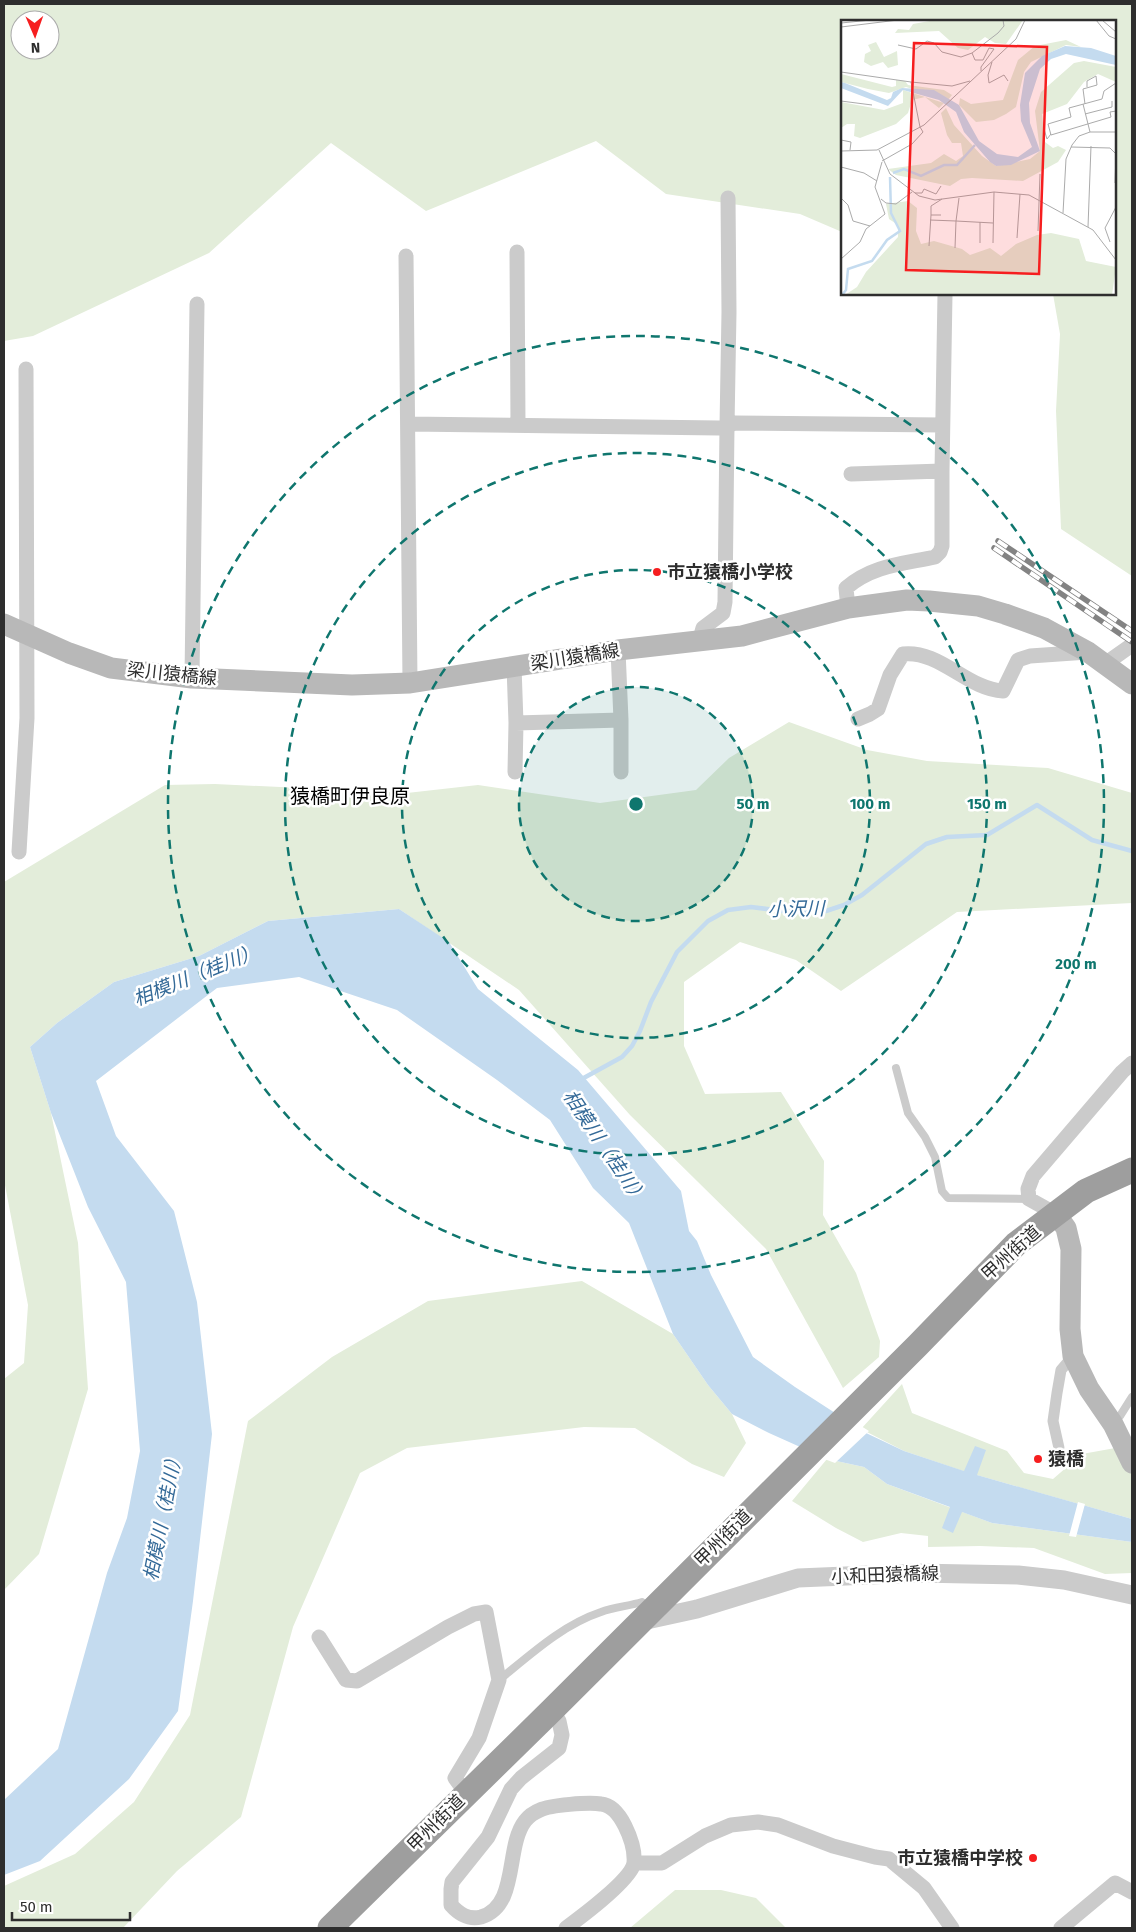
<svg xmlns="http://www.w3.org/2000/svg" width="1136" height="1932" viewBox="0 0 1136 1932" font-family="'Fira Sans','Noto Sans JP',sans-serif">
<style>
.green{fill:#e3edda;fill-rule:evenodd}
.water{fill:#c4dbef}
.pier{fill:#fff}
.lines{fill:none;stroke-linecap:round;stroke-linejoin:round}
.stream{stroke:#c4dbef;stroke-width:4.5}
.service{stroke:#cbcbcb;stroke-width:8}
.pedestrian{stroke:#cbcbcb;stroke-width:11}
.minor{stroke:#cbcbcb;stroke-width:15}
.tertiary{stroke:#cbcbcb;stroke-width:19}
.secondary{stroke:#b8b8b8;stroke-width:21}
.trunk{stroke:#9e9e9e;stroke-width:25}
.rail-casing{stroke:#838383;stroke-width:5.5}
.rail{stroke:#fff;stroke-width:4;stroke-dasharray:11;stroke-linecap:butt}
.ring{fill:none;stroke:#0f766e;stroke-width:2.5;stroke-dasharray:9 6}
.poi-dot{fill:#f61e1f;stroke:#fff;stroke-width:2}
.labels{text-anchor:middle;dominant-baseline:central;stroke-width:5;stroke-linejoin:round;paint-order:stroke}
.poi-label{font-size:18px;font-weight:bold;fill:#2e2e2e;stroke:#fff;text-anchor:start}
.street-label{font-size:18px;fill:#2e2e2e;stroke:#fff}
.water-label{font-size:19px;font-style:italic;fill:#346a98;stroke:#fff}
.quarter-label{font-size:20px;fill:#000;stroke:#fff}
.inset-river{fill:none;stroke:#c4dbef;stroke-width:2.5}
.inset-road{fill:none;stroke:#ababab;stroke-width:1}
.view{fill:#f61e1f;fill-opacity:0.15;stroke:#f61e1f;stroke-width:2.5}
.inset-edge{fill:none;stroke:#2e2e2e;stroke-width:2.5}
.centre{fill:#0f766e;stroke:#fff;stroke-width:2.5}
.ring-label{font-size:15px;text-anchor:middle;font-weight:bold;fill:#0f766e;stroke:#fff;stroke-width:5;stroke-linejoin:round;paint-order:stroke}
</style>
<rect width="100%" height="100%" fill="#fff"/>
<path class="green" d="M4,4H1132V576L1061,529L1056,411L1060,334L1053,294H1115V21H842V232L800,214L666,194L596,141L426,211L331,143L209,253L33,336L4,341ZM20,20H50V50H20Z
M789,722L867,750L927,761L1048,768L1132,793V903L957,912L841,991L796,960L740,942L684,982V1046L705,1094L781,1092L824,1161L823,1215L856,1273L880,1341L879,1357L843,1388L766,1249L630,1115L519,990L399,909L268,921L199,956L114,982L57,1023L30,1047L51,1113L78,1243L88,1389L39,1554L4,1590V1379L24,1363L28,1305L4,1180V882L165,785L215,784L407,793L478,785L600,803L696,790L729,758Z
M582,1281L673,1334L708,1385L732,1414L746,1443L724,1477L692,1464L635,1428L584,1427L407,1448L360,1473L293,1627L241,1817L177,1871L123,1928H4V1886L75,1854L134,1802L190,1715L248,1421L332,1357L428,1301Z
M902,1384L912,1413L1007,1451L1024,1473L1053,1479L1082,1454L1132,1445V1519L966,1472L904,1451L861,1429Z
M827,1459L864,1467L887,1484L992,1523L1132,1542V1573L1105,1574L1034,1548L980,1546L928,1547V1536L901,1533L863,1542L836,1528L792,1501Z
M675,1890H721L756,1898L786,1928H630Z"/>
<path class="water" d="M399,909L449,942L478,989L578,1070L681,1191L689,1231L697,1241L711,1275L753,1357L795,1387L866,1433L904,1451L964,1471L975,1446L986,1450L977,1475L1132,1519V1542L992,1523L962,1512L953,1533L942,1528L950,1507L887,1484L864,1467L827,1459L769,1433L732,1414L708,1385L673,1334L629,1223L593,1188L550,1120L497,1080L397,1010L299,977L217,988L96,1081L116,1136L174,1211L197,1302L212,1434L193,1601L178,1711L129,1779L40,1861L4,1875V1800L58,1749L107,1573L127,1518L140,1451L126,1282L88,1207L51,1113L30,1047L57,1023L114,982L199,956L268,921Z"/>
<path class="pier" d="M840,1413L869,1431L835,1463L803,1451Z
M1078,1502L1085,1504L1076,1537L1069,1536Z"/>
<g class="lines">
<path class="stream" d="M580,1080L622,1057L632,1046L640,1031L651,1002L677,952L708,921L728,910L751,907L791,912L826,911L844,905L862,895L926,844L947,837L987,835L1037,805L1092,840L1132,851"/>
<path class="service" d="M896,1068L908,1113L925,1137L935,1157L942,1191L948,1198L1029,1199
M1113,1423L1120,1416L1132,1397
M499,1680C530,1655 562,1625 601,1612C614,1607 629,1606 642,1602L650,1609"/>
<path class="pedestrian" d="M1059,1448L1053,1421L1057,1393L1061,1370L1073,1356"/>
<path class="minor" d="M728,198L729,312L727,426L735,423L942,425
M517,252L518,425
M406,256L410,683
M408,424L719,428L727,426L725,602L723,613L703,628L699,642
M851,474L942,471L945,294
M848,608L846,588C873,565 903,564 935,557L940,552L942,546V471
M618,650L621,720V772
M1105,664L1132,645
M514,666L516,723L515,772
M192,678L197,304
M858,719L870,714L878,709L890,675L903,654C940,650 967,689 1003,691L1018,660L1030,656L1088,652
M516,723L621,720
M19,852L27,718L26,369
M1056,1214L1029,1199L1028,1189L1033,1176L1122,1072L1132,1063
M319,1637L346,1680L357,1681L448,1627L474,1614L486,1612L499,1680L479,1738L455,1778L466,1793
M552,1710L559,1721L562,1735L559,1748L521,1778L511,1789L488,1837L452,1882L451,1889V1905C459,1914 468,1920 481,1917C519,1906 505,1847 525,1821C529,1816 535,1812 540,1810C550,1805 589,1802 601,1804C613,1805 620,1816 625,1826C630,1836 635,1851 634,1863C631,1880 581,1917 566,1928
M634,1863H662L705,1836L731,1825L758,1822L778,1825L833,1846L875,1857L889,1859L924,1888L952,1928
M1061,1928L1115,1883L1132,1892"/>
<path class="tertiary" d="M642,1621L697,1609L798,1578L917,1573L1018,1575L1064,1580L1132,1595"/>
<path class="secondary" d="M4,624L69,653L111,668L192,678L352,685L410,683L618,650L742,636L848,608L907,600L929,601L978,606L1005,614L1044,628L1088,652L1132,684
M1056,1214L1066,1228L1071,1249L1070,1329L1073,1356L1089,1389L1113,1424L1132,1463"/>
<path class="trunk" d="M330,1928L552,1710L918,1345L1016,1244L1086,1191L1132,1170"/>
<defs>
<path id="rail" d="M998,541L1132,631
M994,548L1132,642"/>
</defs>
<use href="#rail" class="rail-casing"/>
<use href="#rail" class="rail"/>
</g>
<circle cx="636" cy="804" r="117" fill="#0f766e" fill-opacity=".12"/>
<g class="ring">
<circle cx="636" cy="804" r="117"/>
<circle cx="636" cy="804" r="234"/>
<circle cx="636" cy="804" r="351"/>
<circle cx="636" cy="804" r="468"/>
</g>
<g class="poi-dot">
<circle cx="657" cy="572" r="5"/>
<circle cx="1038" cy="1459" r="5"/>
<circle cx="1033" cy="1858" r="5"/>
</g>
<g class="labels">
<g class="poi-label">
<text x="667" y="572">市立猿橋小学校</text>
<text x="1048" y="1459">猿橋</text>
<text x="1023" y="1858" text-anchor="end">市立猿橋中学校</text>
</g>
<g class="street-label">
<text transform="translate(575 657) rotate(-9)">梁川猿橋線</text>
<text transform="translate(172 674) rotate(6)">梁川猿橋線</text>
<text transform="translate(1011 1253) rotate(-42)">甲州街道</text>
<text transform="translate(723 1538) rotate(-45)">甲州街道</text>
<text transform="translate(885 1575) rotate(-2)">小和田猿橋線</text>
<text transform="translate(436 1823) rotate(-45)">甲州街道</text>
</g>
<g class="water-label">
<text transform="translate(796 909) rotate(-1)">小沢川</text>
<text transform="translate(196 975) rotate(-22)">相模川（桂川）</text>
<text transform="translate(605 1147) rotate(56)">相模川（桂川）</text>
<text transform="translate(163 1515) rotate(-79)">相模川（桂川）</text>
</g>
<g class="quarter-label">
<text x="350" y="796">猿橋町伊良原</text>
</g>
</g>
<g transform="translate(841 20)">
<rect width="275" height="275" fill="#fff"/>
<path d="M94,0H182L165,24L154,23L144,17L127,30L117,28L98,11L54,13L57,9L68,10L72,4ZM225,20L240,27L225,25L190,42L183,52L175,87L165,94L153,100L135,102L118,85L119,78L130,84L162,80L177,40L194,26ZM35,22L43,37L56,31L57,45L47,48L42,42L30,46L23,42L24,34L30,31L27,25ZM243,41L275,47V62L257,54L243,62L226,84L201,94L204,122L212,128L217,126L225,130L217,142L182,161L131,158L120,159L109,166L55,155L47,149L90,143L103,134L115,141L122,136L120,123H111L106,115L100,93L105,88L113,105L141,136L155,146L189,139L199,131L194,91L200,72L233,43ZM0,54L51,67L55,66V60L64,61L67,65L103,70L111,75L107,80L65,67L48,73L27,69L0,62ZM62,70L103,83L98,88L84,77L71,80L67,93L55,104L19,118L13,116L14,104H6L0,108V82L43,90L62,83ZM67,181L76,188L75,211L80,224L93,221L121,229L129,235L149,228L160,236L175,224L196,215L210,213L238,219L245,241L275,247L271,275H4L16,267L25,252L57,217V205L48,199L45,184Z" fill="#e3edda"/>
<path d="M224,26L250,28L275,36V45L225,34L210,39L199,49L188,83L189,103L199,131L170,145L155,146L149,142L123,112L115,92L98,80L62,70L47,86L0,68V62L4,63L46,80L50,78L52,72L61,68L93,70L118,85L138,121L156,134L177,137L191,127L180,101L179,85L184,53L201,36Z" fill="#c4dbef"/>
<path class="inset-river" d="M52,153L63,149L80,156L103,145H116L134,125M1,275L5,270L7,249L31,241L46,220L59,211L50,193L49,157"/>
<path class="inset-road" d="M255,0L268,16L275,19M261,0L275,12M0,3L30,0M0,7L57,0M57,25L75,29L86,21L93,23L101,32L120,37L131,33L157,13L163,6L162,0M131,33L134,40H142L148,28L153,29L140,47V51M151,42L147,55L148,63L163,55L167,61M0,52L70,62L79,107M70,62L111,66L129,61M275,63L263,71L261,79L228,88L230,97L207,104L210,115L270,97L269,92L275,91M0,81L31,85M242,84L249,112M244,84L242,69L256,65L255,56L246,61V67M244,94L271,87V81M203,109L206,119L210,114M0,120L10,122L9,130M230,127L269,128L275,134L274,163M38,130L49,154L78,176L94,180L153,172L188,175L252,210L275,240M0,131L36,130L83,105L175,19L184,0M41,141L71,124L82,112L79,107M0,147L23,153L36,161M74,173H81L83,169L95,174L100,166M0,178L7,185L12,201L29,206M118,178L115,201L152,203M40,179L45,183L55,184L71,172M222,193L225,139L231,125L238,116L249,112H275M90,195V186L101,179M89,200L115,201L114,228M247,207L250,126M197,211L199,154M176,218L179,174M269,222L264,208L275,187M139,223V202M152,223L153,172M88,226L90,195H100M0,239L19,222L25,209L44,194L34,167L41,142"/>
<path class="view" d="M73,23L206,27L198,254L65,250Z"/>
<rect width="275" height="275" class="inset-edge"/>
</g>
<circle cx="636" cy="804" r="8" class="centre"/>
<g class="ring-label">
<text x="753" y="809">50 m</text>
<text x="870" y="809">100 m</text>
<text x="987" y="809">150 m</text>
<text x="1076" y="969">200 m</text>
</g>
<rect width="1136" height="1932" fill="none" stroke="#2e2e2e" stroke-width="10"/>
<g transform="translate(35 35) rotate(178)"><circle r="24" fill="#ffffff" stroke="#ababab"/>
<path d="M0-4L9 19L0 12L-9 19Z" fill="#f61e1f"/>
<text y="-8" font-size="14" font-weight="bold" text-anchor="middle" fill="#2e2e2e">N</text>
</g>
<path d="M12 1912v8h118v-8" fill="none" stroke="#2e2e2e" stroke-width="2.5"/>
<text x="20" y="1912" font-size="15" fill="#2e2e2e" stroke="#ffffff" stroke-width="4" paint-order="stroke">50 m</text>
</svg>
